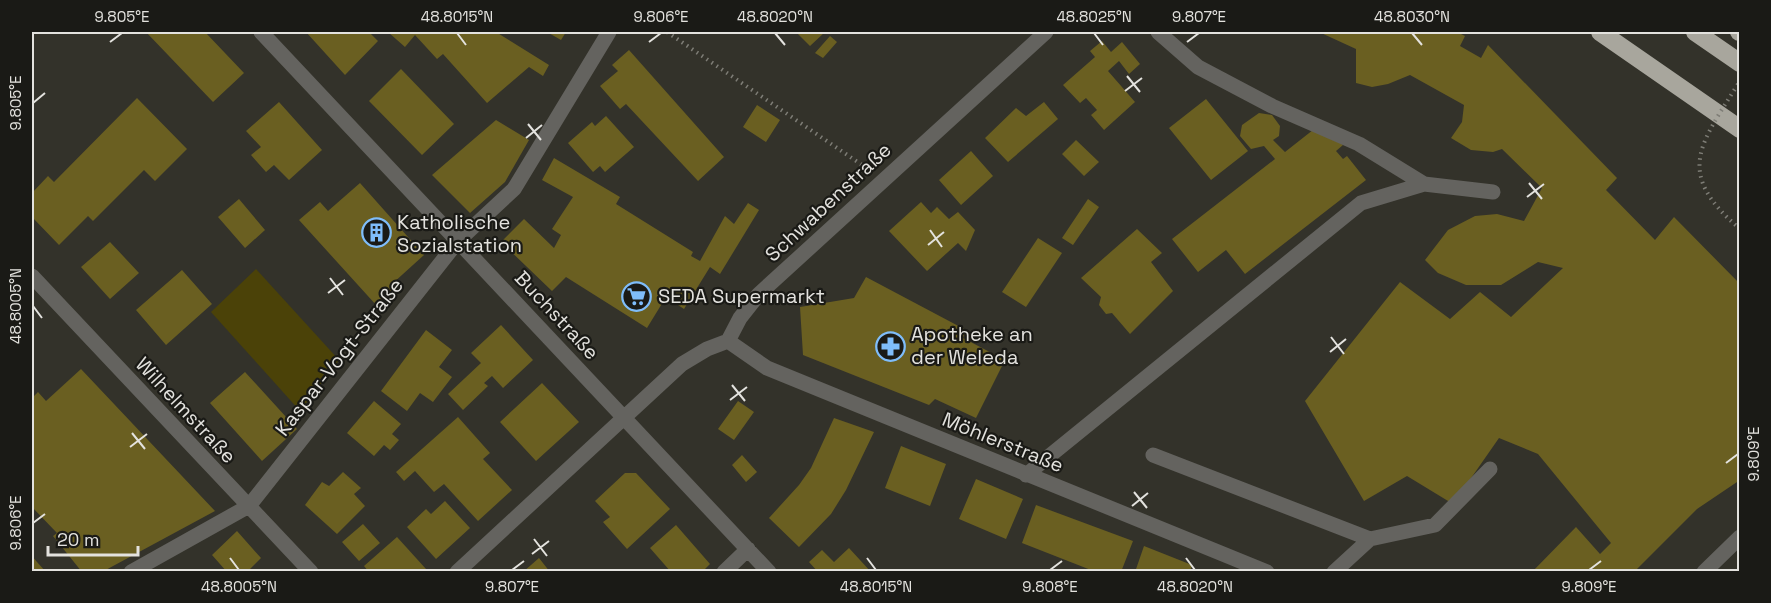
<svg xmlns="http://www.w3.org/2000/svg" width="1771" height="603" viewBox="0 0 1771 603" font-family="'Space Grotesk',sans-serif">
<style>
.green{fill:#4b4208}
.building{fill:#6a5f21}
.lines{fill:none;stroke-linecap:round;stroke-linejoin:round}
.path{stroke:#7e7d76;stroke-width:4;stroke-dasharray:1.5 4.5;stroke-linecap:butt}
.minor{stroke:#64635f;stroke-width:15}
.highway{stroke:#a8a69d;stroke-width:18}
.path-bridge{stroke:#7e7d76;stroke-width:4;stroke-dasharray:1.5 4.5;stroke-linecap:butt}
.ticks{fill:none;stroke:#e3e2de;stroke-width:2}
.labels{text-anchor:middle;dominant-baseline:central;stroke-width:4.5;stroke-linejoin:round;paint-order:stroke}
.street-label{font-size:20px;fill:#e3e2de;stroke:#1a1a16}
.poi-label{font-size:20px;fill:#e3e2de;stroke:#1a1a16;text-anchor:start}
.neatline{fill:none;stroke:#e3e2de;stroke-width:2}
.ticks-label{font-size:15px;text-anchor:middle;fill:#e3e2de}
</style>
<rect width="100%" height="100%" fill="#33322a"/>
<path class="green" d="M256,269L339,360L300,411L211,312Z"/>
<path class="building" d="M146,32H205L244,73L213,102Z
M306,32H369L378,41L345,75Z
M388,32H496L549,65L543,76L529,67L487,103L443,54L437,59L415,35L405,47Z
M547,32H566L561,40Z
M796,32H825L810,46Z
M1319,32H1457L1465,36L1460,46L1481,58L1488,45L1617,178L1606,190L1655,240L1674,217L1740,284V480L1697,509L1634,572H1532L1576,527L1600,554L1611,543L1538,454L1499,438L1453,504L1407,476L1364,501L1305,401L1400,282L1450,319L1480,292L1511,317L1563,268L1538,262L1501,285H1466L1438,273L1425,260L1448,230L1475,216L1497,214L1524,221L1542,188L1502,149L1493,152L1471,150L1451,138L1462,122L1464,105L1410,75L1388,84L1372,87L1356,83V49Z
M830,36L837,42L823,58L815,53Z
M1102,41L1111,52L1122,42L1140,64L1129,74L1119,61L1108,71L1135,102L1104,130L1091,115L1097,110L1086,98L1080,103L1063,85L1095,57L1090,51Z
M629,50L724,157L698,181L626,104L620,109L600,86L618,71L612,65Z
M401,69L454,124L422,155L369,101Z
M137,98L187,149L155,181L144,170L93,221L88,216L59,245L32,217V193L48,176L54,182Z
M1206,99L1248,151L1211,180L1169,128Z
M279,102L322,150L289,180L274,165L266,172L251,155L261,147L246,131Z
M1044,102L1058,119L1008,162L985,138L1016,108L1026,116Z
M757,105L780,120L766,142L743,127Z
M1259,113L1272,115L1280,126L1279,136L1273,140L1285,152L1318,126L1343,145L1336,151L1343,159L1347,156L1366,180L1245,274L1226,250L1198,272L1172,239L1275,159L1264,146L1251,149L1240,136L1242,125Z
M606,116L634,147L605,172L600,166L593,172L568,143L592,122L595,126Z
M496,120L529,140L505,182L470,213L432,175Z
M1076,140L1099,162L1084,176L1062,154Z
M971,151L993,176L961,205L939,180Z
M554,158L620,197L616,204L693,252L691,256L700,261L725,216L734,224L748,203L759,210L720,274L710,267L684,309L666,297L647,328L566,277L552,291L501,242L524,219L554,248L561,235L552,229L573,197L542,180Z
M360,183L424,255L392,284L396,288L377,306L299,220L320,202L328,211Z
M239,199L265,230L245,248L218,217Z
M1088,199L1099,207L1073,245L1062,238Z
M921,202L931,213L937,207L949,219L958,212L975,230L966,251L958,243L927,271L889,231Z
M1137,229L1162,253L1151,262L1173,291L1130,334L1112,313L1106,314L1099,305L1101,297L1081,278Z
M1038,238L1062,253L1026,307L1002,292Z
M110,242L139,273L110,299L81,267Z
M182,270L212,304L166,345L136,310Z
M866,277L966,330L963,338L1005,360L976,418L935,399L929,405L803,355L800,307L854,298Z
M501,325L533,360L503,388L492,376L484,383L488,386L463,410L448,394L481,363L471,353Z
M426,330L452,350L439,367L452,377L433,402L420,393L407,411L381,391Z
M81,369L215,511L102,572H82L53,536L57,533L32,507V398L38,392L46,401Z
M245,372L297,429L262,461L210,403Z
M542,383L579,422L536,461L500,422Z
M374,401L401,424L392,434L399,440L390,450L384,445L374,456L347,433Z
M738,401L754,412L734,440L718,429Z
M458,417L490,453L483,459L512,490L478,521L444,484L434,492L415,471L404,481L396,472Z
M834,418L874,432L846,490L831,514L799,547L769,518L799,485L811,468Z
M901,446L946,464L930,506L885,488Z
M742,455L757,472L746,482L732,465Z
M343,472L361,488L354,494L365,506L337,534L305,505L322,482L329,486Z
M625,473H636L670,509L627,549L603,522L610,517L595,501Z
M976,479L1023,499L1006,539L959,519Z
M445,501L470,528L436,559L407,527L426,509L431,514Z
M1036,505L1133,541L1121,572H1096L1022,543Z
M363,524L380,543L359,561L342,542Z
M676,525L710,564L702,572H671L650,548Z
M237,531L261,558L247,572H227L212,555Z
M397,537L426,569L423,572H369L364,566Z
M1144,546L1192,565L1190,572H1135Z
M849,548L871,572H818L809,562L822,550L834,562Z
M32,556L37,562L46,572H32Z
M539,558L550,572H523Z"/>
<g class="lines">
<path class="path" d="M667,32L865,167"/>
<path class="minor" d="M261,32L769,572
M1158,32L1198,67L1272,106L1359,144L1424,184L1493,192
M32,276L311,572
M728,341L767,368L1267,572
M1153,455L1370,539
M1026,475L1361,203L1424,184
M131,572L249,506L458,241L514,189L609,32
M457,572L682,364L707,349L728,341L740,318L759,294L1046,32
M724,572L748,549
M1334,572L1370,539L1435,525L1490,469
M1704,572L1740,537"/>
<path class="highway" d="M1600,32L1740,129
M1695,32L1740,63
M1739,32H1740"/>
<path class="path-bridge" d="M1738,84C1700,145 1674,173 1740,229"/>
</g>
<path class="ticks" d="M457,33L466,45M775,33L785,45M1094,33L1103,45M1412,33L1422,45M110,42L122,33M649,42L661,33M1187,42L1199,33M1127,76L1140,92M1125,91L1142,78M33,103L45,93M528,124L541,140M526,138L542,125M1529,183L1542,199M1527,197L1544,184M930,230L942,247M928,245L944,232M330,278L343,295M328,293L345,280M33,306L42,318M1331,337L1344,354M1330,352L1346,339M732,385L745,401M730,400L747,387M132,433L145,449M130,447L147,434M1726,463L1738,454M1134,492L1147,508M1132,506L1148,493M33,523L45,514M534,539L547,556M532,554L549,541M230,558L239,570M867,558L876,570M1186,558L1195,570M512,570L524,561M1050,570L1062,561M1589,570L1601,561"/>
<defs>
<symbol id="building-ring" viewBox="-11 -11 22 22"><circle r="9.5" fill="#1a1a16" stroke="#7fbdfa" stroke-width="1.5"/><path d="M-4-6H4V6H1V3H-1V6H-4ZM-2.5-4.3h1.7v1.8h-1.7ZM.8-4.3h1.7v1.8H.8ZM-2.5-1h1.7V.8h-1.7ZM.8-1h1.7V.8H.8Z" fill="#7fbdfa"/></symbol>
<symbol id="supermarket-ring" viewBox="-11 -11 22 22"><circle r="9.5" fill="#1a1a16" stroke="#7fbdfa" stroke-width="1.5"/><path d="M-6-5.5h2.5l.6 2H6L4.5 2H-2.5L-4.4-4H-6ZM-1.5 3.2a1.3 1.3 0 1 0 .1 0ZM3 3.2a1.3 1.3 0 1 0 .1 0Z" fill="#7fbdfa"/></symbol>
<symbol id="pharmacy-ring" viewBox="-11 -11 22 22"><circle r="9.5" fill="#1a1a16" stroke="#7fbdfa" stroke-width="1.5"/><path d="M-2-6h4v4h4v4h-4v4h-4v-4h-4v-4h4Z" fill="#7fbdfa"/></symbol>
</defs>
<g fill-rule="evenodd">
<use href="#building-ring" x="360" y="216" width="33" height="33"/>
<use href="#supermarket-ring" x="620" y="280" width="33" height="33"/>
<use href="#pharmacy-ring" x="874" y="330" width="33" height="33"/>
</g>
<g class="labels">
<g class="street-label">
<text transform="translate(828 202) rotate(-43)">Schwabenstraße</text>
<text transform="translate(557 315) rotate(47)">Buchstraße</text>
<text transform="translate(339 357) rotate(-52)">Kaspar-Vogt-Straße</text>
<text transform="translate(186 410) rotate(47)">Wilhelmstraße</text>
<text transform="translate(1003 442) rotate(22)">Möhlerstraße</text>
</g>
<g class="poi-label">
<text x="397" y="222">Katholische<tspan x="397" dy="23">Sozialstation</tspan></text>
<text x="658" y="296">SEDA Supermarkt</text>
<text x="911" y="334">Apotheke an<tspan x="911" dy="23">der Weleda</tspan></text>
</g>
</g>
<rect width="1771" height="603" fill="none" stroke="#1a1a16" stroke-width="66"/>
<path d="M48 546v9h90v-9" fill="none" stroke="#e3e2de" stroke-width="3"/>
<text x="57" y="546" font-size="18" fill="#e3e2de" stroke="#1a1a16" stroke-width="4.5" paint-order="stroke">20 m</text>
<rect x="33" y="33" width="1705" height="537" class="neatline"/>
<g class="ticks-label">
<text x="122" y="22">9.805°E</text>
<text x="457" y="22">48.8015°N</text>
<text x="661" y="22">9.806°E</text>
<text x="775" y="22">48.8020°N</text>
<text x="1094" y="22">48.8025°N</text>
<text x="1199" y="22">9.807°E</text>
<text x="1412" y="22">48.8030°N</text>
<text transform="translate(16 103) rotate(-90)" y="5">9.805°E</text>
<text transform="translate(16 306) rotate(-90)" y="5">48.8005°N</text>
<text transform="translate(1754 454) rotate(-90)" y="5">9.809°E</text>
<text transform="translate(16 523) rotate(-90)" y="5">9.806°E</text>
<text x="239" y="592">48.8005°N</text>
<text x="512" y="592">9.807°E</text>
<text x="876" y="592">48.8015°N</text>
<text x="1050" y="592">9.808°E</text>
<text x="1195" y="592">48.8020°N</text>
<text x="1589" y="592">9.809°E</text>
</g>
</svg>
